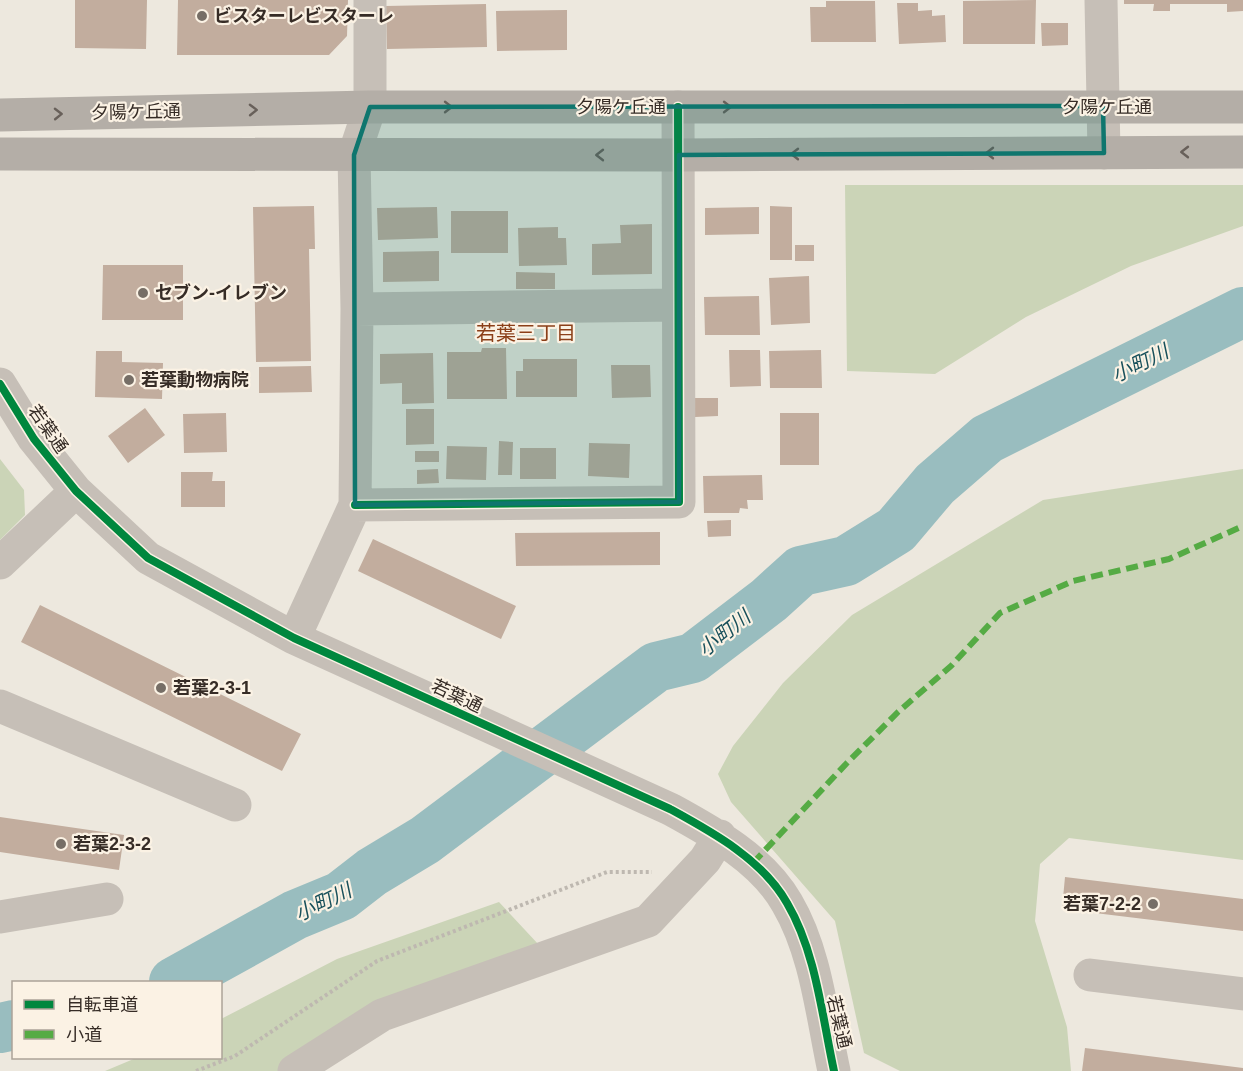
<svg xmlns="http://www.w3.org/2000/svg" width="1243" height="1071" viewBox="0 0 1243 1071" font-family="Helvetica,'Noto Sans JP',sans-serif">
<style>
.green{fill:#cbd4b7}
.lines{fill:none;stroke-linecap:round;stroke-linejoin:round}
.river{stroke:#99bdbf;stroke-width:50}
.building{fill:#c2ad9e}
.path{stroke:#beb8b0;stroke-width:4;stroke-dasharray:3 3;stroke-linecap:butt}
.minor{stroke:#c6bfb7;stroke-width:33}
.major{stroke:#b4aea7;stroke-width:33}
.quiet{stroke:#55ab44;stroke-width:6;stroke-dasharray:12 6;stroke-linecap:butt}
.cycleway-casing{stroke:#fbf2e4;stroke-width:11}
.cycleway{stroke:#00873e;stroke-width:8}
.oneway{stroke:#68605a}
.marked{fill:#0f766e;fill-opacity:0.2;stroke:#0f766e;stroke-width:4.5;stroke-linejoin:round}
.poi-dot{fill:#766e66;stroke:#fbf2e4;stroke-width:2}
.labels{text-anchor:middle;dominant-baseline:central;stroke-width:4.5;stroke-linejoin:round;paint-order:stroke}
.poi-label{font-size:18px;font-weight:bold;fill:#362c26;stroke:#fbf2e4;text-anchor:start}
.street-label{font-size:18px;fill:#362c26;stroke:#fbf2e4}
.neighbourhood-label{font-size:20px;fill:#8b3f18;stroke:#fbf2e4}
.water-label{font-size:20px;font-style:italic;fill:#18505b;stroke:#fbf2e4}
</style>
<rect width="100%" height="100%" fill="#ede8de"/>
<path class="green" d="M845,185H1243V226L1131,266L1026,317L935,374L847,371Z
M0,459L24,490L25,515L0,540Z
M1243,469V860L1069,838L1040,864L1035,921L1067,1027L1071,1071H900L864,1053L835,921L731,802L718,774L733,746L783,683L852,615L1043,500Z
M499,902L539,945L309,1071H105L136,1058H220L221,1019L337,959Z"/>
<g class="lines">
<path class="river" d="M174,982L295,915L341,896L372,872L425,840L656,667L693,658L769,600L801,571L846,561L896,530L935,484L987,439L1243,312
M0,1028L14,1025"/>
</g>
<path class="building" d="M75,0H147L146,49L75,48Z
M178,0H348L347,36L329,55H177Z
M1036,0L1035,44H963V1Z
M1124,0H1243V11L1227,12V4H1170V11H1153L1154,4H1124Z
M826,1H875L876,42H811L810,7H826Z
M897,3H918V11L932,10V16L945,15L946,42L899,44Z
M486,4L487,47L387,49L386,6Z
M567,10V50L497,51L496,11Z
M1041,23H1068V45L1042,46Z
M314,206L315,249H309L311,361L256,362L253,207Z
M770,206L792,207V260H770Z
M437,207L438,238L378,240L377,208Z
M759,207V234L705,235V208Z
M451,211H508V253H451Z
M652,224V274L592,275V244L621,243L620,225Z
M558,227V238H566L567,265L519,266L518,228Z
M795,245H814V261H795Z
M439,251V281L383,282V252Z
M103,265H183V320H102Z
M516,272L555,273V289H516Z
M809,276L810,323L771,325L769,278Z
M759,296L760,335H705L704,297Z
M482,348H506L507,399H447V352H481Z
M729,350H760L761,386L730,387Z
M821,350L822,388H770L769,351Z
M96,351H122V362L163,363L162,399L95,397Z
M433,353L434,403L402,404V383L380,384V354Z
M523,359H577V397H516V371H523Z
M611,365H650L651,397L612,398Z
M311,366L312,392L259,393V367Z
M694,398H718V416L695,417Z
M145,408L165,435L128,463L108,436Z
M406,409H434V444L406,445Z
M226,413L227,452L184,453L183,414Z
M780,413H819V465H780Z
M499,441L513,442L512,475H498Z
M589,443L630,444L629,478L588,476Z
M447,446L487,447L486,480L446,479Z
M520,448H556V479H520Z
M415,451H439V462H415Z
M438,469L439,483L417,484V470Z
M181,472H213L212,481H225V507H181Z
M762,475L763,500H747L748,509L740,508L739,513H704L703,476Z
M731,520V536L708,537L707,521Z
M660,532V565L516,566L515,533Z
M373,539L516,606L501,639L358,571Z
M40,605L301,734L282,771L21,642Z
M0,817L124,835L119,870L0,852Z
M1065,877L1243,899V931L1062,909Z
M1085,1048L1243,1068V1071H1082Z"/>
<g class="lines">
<path class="path" d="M196,1071L235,1056L377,961L607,872H652"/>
<path class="minor" d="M1101,0L1104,153
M357,309L678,305
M0,384L34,439L76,491L148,558L294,638L670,809C712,832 762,859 787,903C816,952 822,1016 834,1071
M355,505L679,502L678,107
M0,563L76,491
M294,638L355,505L357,309L354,155L370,107V0
M0,706L235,805
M0,917L107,899
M1090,975L1243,994
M294,1071L382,1015L648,921L705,860L720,836"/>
<path class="major" d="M0,115L370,107H1243
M0,154L679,155L1243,152"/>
<path class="quiet" d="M753,863L846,764L898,712L951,666L1000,613L1073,581L1169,559L1243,526"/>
<defs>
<path id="cycleway" d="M0,384L34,439L76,491L148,558L294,638L670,809C712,832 762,859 787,903C816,952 822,1016 834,1071
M355,505L679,502L678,107"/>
</defs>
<use href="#cycleway" class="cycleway-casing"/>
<use href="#cycleway" class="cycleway"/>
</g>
<defs><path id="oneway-chevron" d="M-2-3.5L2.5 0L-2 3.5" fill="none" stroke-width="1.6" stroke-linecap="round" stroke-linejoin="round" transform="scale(1.5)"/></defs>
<g class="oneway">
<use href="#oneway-chevron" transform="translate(448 107)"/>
<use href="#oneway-chevron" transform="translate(727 107)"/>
<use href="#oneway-chevron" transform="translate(253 110) rotate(-1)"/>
<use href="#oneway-chevron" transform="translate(58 114) rotate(-1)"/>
<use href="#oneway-chevron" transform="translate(1185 152) rotate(180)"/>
<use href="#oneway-chevron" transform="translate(990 153) rotate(180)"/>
<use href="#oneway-chevron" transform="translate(795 154) rotate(180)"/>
<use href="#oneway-chevron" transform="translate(600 155) rotate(180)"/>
</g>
<path class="marked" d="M1103,106L1104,153L679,155V502L355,505L354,155L370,107Z"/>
<g class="poi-dot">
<circle cx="202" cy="16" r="6"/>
<circle cx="143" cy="293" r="6"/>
<circle cx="129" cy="380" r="6"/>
<circle cx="161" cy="688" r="6"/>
<circle cx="61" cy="844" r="6"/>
<circle cx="1153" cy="904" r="6"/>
</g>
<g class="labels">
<g class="poi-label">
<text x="214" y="16">ビスターレビスターレ</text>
<text x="155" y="293">セブン-イレブン</text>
<text x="141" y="380">若葉動物病院</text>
<text x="173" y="688">若葉2-3-1</text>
<text x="73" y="844">若葉2-3-2</text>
<text x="1141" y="904" text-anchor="end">若葉7-2-2</text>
</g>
<g class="street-label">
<text x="621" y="107">夕陽ケ丘通</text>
<text x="1107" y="107">夕陽ケ丘通</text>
<text transform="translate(136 112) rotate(-1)">夕陽ケ丘通</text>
<text transform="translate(48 429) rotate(55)">若葉通</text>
<text transform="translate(457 696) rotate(25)">若葉通</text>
<text transform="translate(839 1022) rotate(77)">若葉通</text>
</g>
<g class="neighbourhood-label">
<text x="526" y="333">若葉三丁目</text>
</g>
<g class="water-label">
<text transform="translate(1140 363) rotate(-26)">小町川</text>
<text transform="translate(724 633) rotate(-39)">小町川</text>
<text transform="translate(323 902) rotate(-26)">小町川</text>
</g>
</g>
<rect x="12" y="981" width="210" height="78" fill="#fbf2e4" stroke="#aca398" stroke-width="1.5"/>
<rect x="24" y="1000" width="30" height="9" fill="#00873e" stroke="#aca398" stroke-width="1.5"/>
<text x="66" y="1011" font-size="18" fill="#362c26">自転車道</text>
<rect x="24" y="1030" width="30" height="9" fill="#55ab44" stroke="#aca398" stroke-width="1.5"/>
<text x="66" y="1041" font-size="18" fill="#362c26">小道</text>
</svg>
